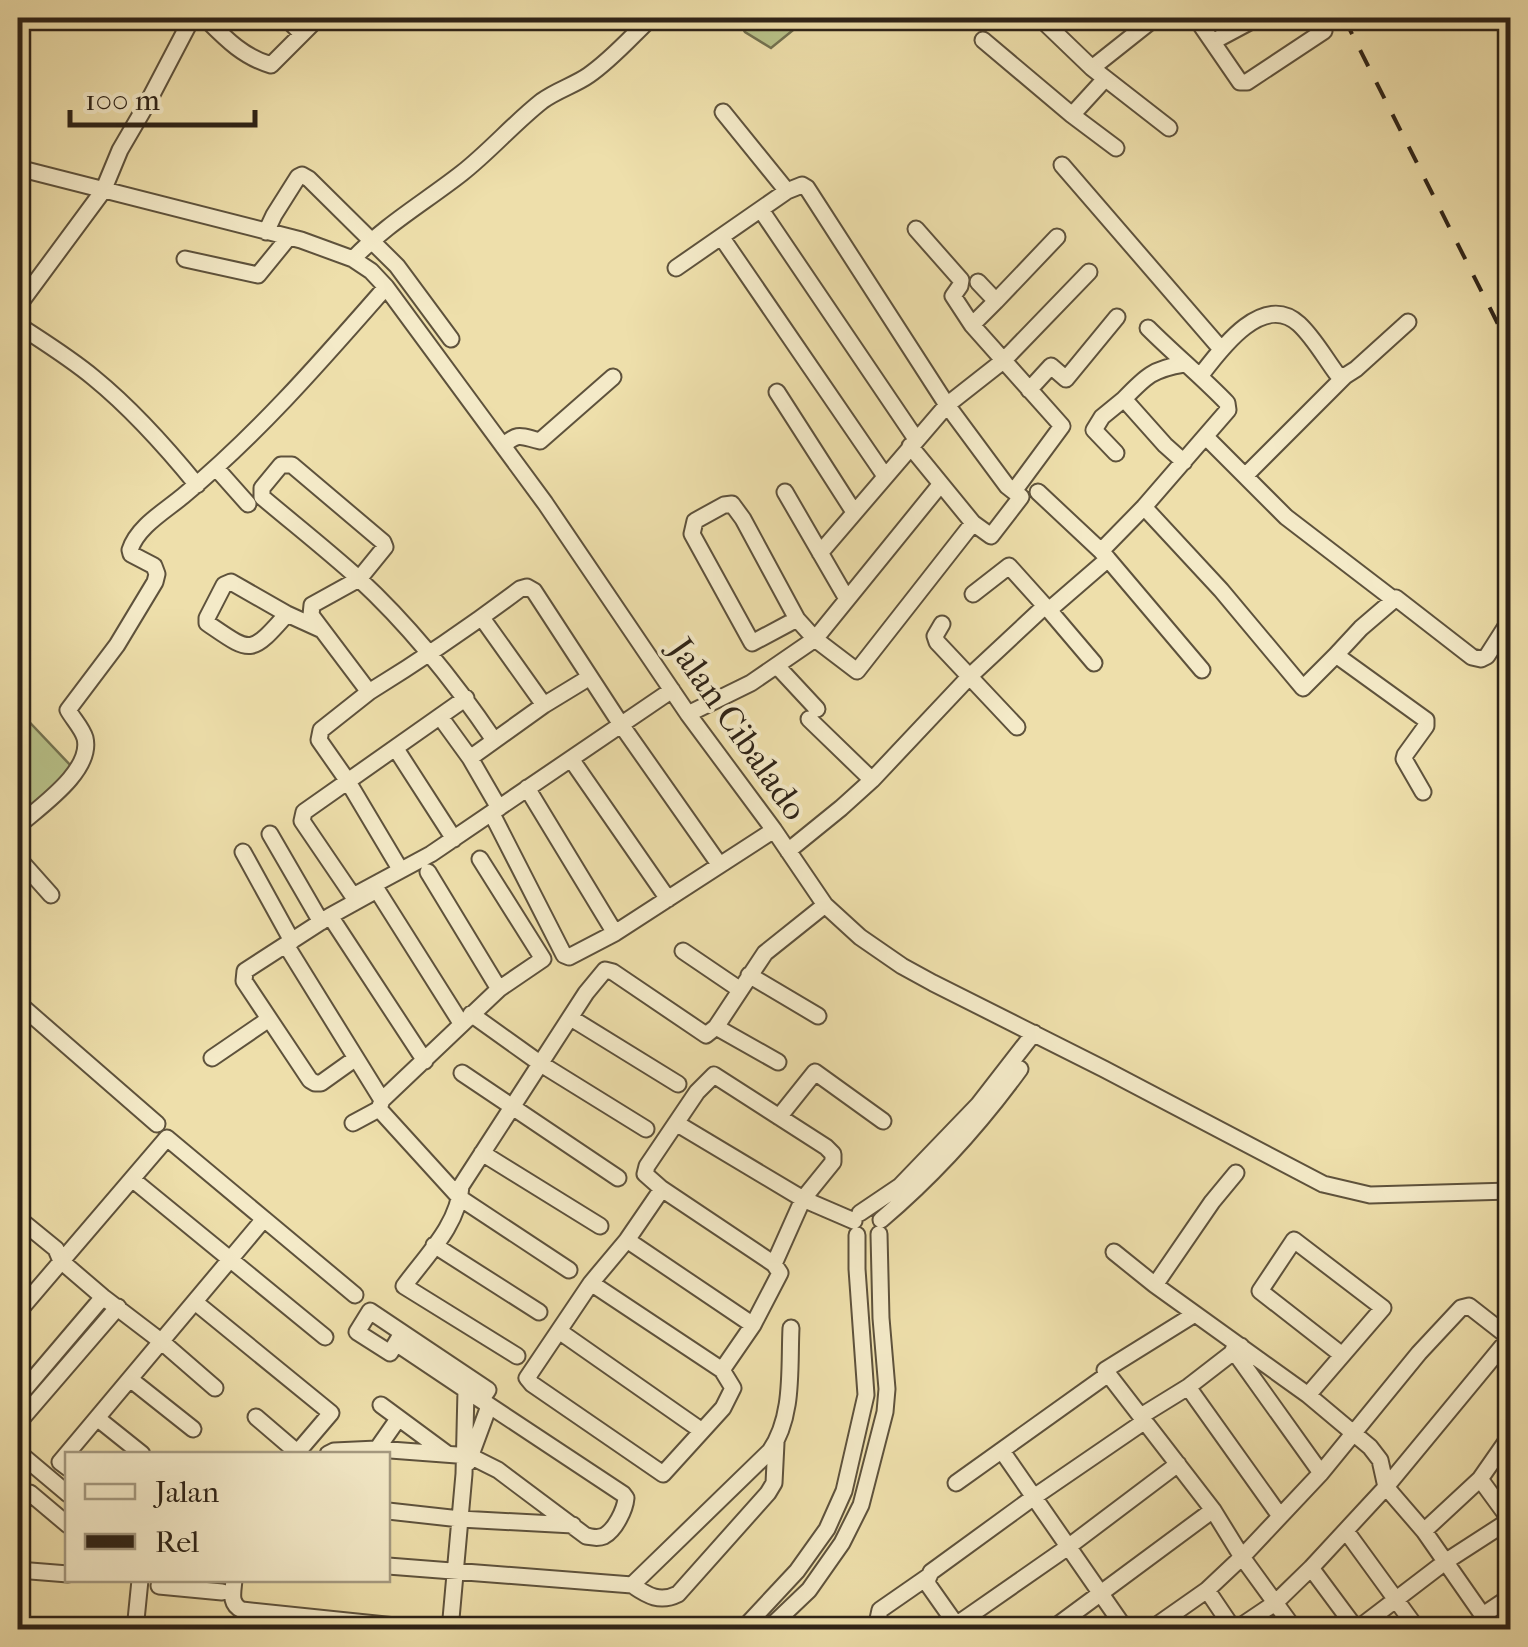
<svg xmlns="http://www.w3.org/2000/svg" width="1528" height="1647" viewBox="0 0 1528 1647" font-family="'IM FELL French Canon',serif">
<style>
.green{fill:#b8c289;stroke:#737250;stroke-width:2.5}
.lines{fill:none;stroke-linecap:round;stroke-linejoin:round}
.minor-casing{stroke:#5e523c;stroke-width:19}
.minor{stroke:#f4eac8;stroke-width:15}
.rail{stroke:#2e2317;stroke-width:4;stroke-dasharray:18 18;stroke-linecap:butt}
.labels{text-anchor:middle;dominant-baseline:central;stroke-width:8;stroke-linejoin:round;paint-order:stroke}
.street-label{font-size:35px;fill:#2e2317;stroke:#f4eac8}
</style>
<rect width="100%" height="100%" fill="#eedfab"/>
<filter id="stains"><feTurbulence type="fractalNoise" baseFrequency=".002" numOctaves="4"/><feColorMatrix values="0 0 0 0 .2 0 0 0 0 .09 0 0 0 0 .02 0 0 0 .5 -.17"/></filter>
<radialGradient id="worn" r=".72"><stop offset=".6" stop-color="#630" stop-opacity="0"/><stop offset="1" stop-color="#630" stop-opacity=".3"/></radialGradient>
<path class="green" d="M736,18H808L771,48L745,32Z
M18,710L73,768L18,818Z"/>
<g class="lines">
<defs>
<path id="minor" d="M205,18C225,38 243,57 271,65L318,18
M286,18L302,34
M1040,18L1092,68L1155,18
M1196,18L1240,82H1247L1324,31
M983,40L1072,115L1116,148
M1214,41L1257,18
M1092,68L1169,128
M723,112L787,191
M1072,115L1104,80
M1062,165L1221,349
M18,168L301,240L353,259L371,271L386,287L545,503L688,714L774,830L825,905L860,937L902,966L933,983L1104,1069L1323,1184L1370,1195L1510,1191
M761,210L916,439
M916,229L961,280L960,286L953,296L972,325L1062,426L1014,491
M266,232L274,215L298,177L302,175L309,179L397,266L451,339
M722,238L885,476
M185,259L258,275L289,237
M353,259C385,225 425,202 462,173C490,151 514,123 542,101C557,90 575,85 589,75C612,59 631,37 651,18
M676,268L787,191L802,185L807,188L947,405L1003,361L1089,272
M996,301L1057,237
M18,306L103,191L120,150L148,102L192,18
M18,325C44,342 70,358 94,378C132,409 166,447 197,485
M972,325L996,301L978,282
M1201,375C1220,350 1263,291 1299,324C1314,338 1325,358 1337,374L1345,376
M1029,390L1051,366L1066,379L1117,317
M777,392L854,512
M1206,437L1286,517L1393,599
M503,446C519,431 522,437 540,441L613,377
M1116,453L1094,430L1102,417L1124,399
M1184,462L1165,445L1124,399C1146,376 1153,369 1184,364
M216,468L248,504
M1245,476L1345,376L1356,369L1408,322
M785,492L847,599
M1038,492L1101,551
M1144,507L1221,590L1303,688L1336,655L1426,720V726L1405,755L1404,759L1423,792
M820,553L947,405L1007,486L1021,497L991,536L973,523L910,446
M1108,559L1202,670
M973,594L1009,566L1045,606
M1049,610L1094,663
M287,614C250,656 251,653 207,623V618L224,585L231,582L287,614L320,629
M482,618L544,705
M797,619L752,643L692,534L695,521L724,505L732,504L743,519L797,619L815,639L857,671L973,523
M942,624L935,636L937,642L1017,727
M1336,655L1361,628L1396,598L1472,657L1481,659L1487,656L1510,620
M777,666L817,709
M369,692L321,730L319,740L347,780L400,869
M466,698L304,812L302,821L353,896L431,854L672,690
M688,714L751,683L815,639L940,485
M441,718L470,758L499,808
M809,719L872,780
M494,740C454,681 410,626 358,578C327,550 294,524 262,497V488L281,465H292L383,542L385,547L359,579L312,605L311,615L369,692C421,660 471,626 520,589L527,587L534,591L622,726L719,864
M396,749L454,839
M470,758L544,705L590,677
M571,759L668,899
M527,788L615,933
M492,814L564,955L569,957L615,933L774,830
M18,826C39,807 93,771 85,738C82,728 73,719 68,710L117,645L155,582L157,574L154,566L131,554L130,550C137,527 165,511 183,496C258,434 322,360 386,287
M270,834L321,922
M788,851L841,808L872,780L970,676L1045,606L1049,610L1108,559L1101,551L1144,507L1228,410L1227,403C1202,377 1174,354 1148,328
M243,852L292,941
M18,858L51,895
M480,859L543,959L499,989
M428,872L499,989L382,1100L379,1109L460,1198L569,1270
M330,916L425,1061
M286,945L356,1058
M683,951L739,989
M749,975L818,1016
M18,1003L157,1124
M471,1014L541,1064L646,1129
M571,1018L678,1084
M716,1027L778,1062
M212,1058L269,1019
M462,1073L618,1178
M382,1100L356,1058L321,1083H315L310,1080L244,981L245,971L330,916L377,890L461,1023
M779,1117L815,1072L883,1121
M353,1123L379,1109
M676,1123L803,1199L854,1221
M482,1153L600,1226
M1236,1173L1212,1202L1155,1285L1308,1395L1370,1447L1380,1460L1386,1487L1424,1531L1493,1630
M132,1179L325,1337
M860,1213L900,1186L978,1105L1034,1033
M18,1218L56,1249L61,1261L103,1297L162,1342L215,1388
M881,1220C933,1176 980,1124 1020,1069
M627,1240L753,1325
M434,1245L539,1312
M1114,1252L1155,1285
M591,1283L722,1370L733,1388L723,1408L663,1474L532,1384L527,1378L591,1283L627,1240L662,1189
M195,1302L331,1413L296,1454
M18,1312L167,1138L264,1219
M1195,1314L1105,1370L1213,1510L1242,1557L1295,1630
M559,1331L702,1431
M396,1343L481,1400L488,1390L370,1311L357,1332L390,1353L402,1333
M1233,1350L1321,1473
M517,1356L404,1286C426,1256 459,1224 461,1186L586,993L605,970L613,972L706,1035L716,1027L765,953L825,905
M722,1370L753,1325L780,1273L774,1264L662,1189L645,1174L647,1166L697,1092L714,1075L826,1147L833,1154V1162L803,1199L774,1264
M130,1379L193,1429
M1188,1387L1280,1516
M1308,1395L1383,1308L1294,1240L1260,1291L1342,1355
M18,1397L103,1297
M381,1405L446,1453
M1141,1416L1188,1387L1241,1346
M256,1417L298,1453
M97,1418L142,1454
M18,1423L118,1307
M377,1449L398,1419
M1002,1451L1126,1630
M18,1452L68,1494
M328,1454L334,1451L377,1449L470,1456L498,1470L586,1536C593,1537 597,1539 604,1536C615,1530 625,1510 626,1498L623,1494L481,1400
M468,1463L489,1406
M68,1468L60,1462L264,1219L355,1295
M956,1483L1107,1375
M18,1508L30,1493L68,1525
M388,1511L460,1519L573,1525
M1346,1531L1418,1630
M1424,1531L1480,1479L1510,1436
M388,1566L632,1585L770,1451C794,1416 789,1369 791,1328
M1311,1568L1357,1630
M18,1570L68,1574
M234,1580C233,1592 229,1604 242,1610L434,1630
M632,1585C648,1596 660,1603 678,1594L768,1493L774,1483L776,1443
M159,1586L222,1592
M1207,1590L1234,1630
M1483,1615L1510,1597
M956,1625L1068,1547L1178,1464
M135,1630L140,1580
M450,1630L464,1474L466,1390L469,1385
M742,1630L797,1571L827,1529L844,1491L866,1395L857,1269V1235
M767,1630L809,1590L842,1543L861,1505L885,1412L887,1389L881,1318L879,1234
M884,1630L878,1619L880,1610L929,1576
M960,1630L929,1586L927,1581L931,1572L1034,1497L1145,1421
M1051,1630L1213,1510
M1150,1630L1207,1590L1242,1557L1321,1473L1419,1353L1461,1308L1469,1306L1510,1338
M1235,1630L1275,1603L1311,1568L1386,1487L1510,1337
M1356,1630L1445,1562L1510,1520L1480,1479"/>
</defs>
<use href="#minor" class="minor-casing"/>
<use href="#minor" class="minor"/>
<path class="rail" d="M1344,18L1510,348"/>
</g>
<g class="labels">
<g class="street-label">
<text transform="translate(738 729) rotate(55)">Jalan Cibalado</text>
</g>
</g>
<rect width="1528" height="1647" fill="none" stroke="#eedfab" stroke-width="60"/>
<rect x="20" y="20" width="1488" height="1607" fill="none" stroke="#2e2317" stroke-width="5"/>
<rect x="30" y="30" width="1468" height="1587" fill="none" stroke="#2e2317" stroke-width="2.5"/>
<rect x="65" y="1452" width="325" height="130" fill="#f4eac8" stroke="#a59a81" stroke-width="2.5"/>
<rect x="85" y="1484" width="50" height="15" fill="#f4eac8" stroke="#a59a81" stroke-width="2.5"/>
<text x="155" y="1502" font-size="30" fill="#2e2317">Jalan</text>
<rect x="85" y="1534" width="50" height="15" fill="#2e2317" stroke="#a59a81" stroke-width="2.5"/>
<text x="155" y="1552" font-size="30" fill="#2e2317">Rel</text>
<path d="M70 110v15h185v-15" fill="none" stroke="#2e2317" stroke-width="5"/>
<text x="85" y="110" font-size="30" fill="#2e2317" stroke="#f4eac8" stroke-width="8" paint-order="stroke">100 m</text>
<rect width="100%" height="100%" filter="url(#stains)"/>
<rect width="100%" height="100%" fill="url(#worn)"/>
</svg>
